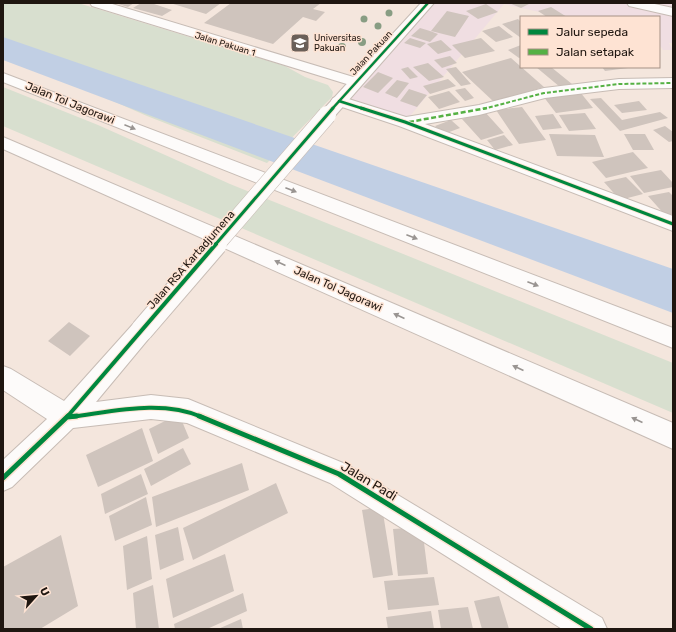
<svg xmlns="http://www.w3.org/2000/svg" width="676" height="632" viewBox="0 0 676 632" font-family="Rubik,sans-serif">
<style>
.commercial{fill:#f0dee2}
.green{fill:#d8dfcf}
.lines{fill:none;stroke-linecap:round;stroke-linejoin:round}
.river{fill:#c1cfe4;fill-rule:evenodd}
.building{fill:#cfc4bd}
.street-casing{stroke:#c7bcb5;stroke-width:2}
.secondary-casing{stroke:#c7bcb5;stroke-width:2}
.highway-casing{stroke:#c7bcb5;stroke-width:2}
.street{fill:#fdfbfa;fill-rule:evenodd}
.secondary{fill:#fdfbfa;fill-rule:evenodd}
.highway{fill:#fdfbfa;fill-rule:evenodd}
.secondary-bridge-far1-casing{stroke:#c7bcb5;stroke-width:19;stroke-linecap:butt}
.secondary-bridge-casing{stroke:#c7bcb5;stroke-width:24;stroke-linecap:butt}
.secondary-bridge-far1{stroke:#fdfbfa;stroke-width:18}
.secondary-bridge{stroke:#fdfbfa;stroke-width:22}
.quiet-far1{stroke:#55b144;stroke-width:2;stroke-dasharray:4 2;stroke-linecap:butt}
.quiet{stroke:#55b144;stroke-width:2.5;stroke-dasharray:5 2.5;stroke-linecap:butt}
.cycleway-far3-casing{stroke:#fee3d3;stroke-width:4}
.cycleway-far2-casing{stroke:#fee3d3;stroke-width:5}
.cycleway-far1-casing{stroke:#fee3d3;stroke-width:6}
.cycleway-casing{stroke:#fee3d3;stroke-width:8}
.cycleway-far3{stroke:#00873e;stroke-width:2.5}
.cycleway-far2{stroke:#00873e;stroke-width:3}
.cycleway-far1{stroke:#00873e;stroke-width:4}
.cycleway{stroke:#00873e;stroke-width:5}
.tree{fill:#889d83}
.oneway{fill:#999491}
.labels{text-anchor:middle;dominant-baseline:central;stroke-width:3;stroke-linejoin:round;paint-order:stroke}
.far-poi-label{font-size:9px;fill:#1f1610;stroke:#fee3d3;text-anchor:start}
.far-street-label{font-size:9px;fill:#1f1610;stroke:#fee3d3}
.street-label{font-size:11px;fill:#1f1610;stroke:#fee3d3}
.near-street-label{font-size:13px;fill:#1f1610;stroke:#fee3d3}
</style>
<rect width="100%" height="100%" fill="#f4e6dd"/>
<path class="commercial" d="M429,3H673V43H669L673,50H663L659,44V17H562L504,4L405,122L339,101Z"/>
<path class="green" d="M3,3H78L285,66L305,77L328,85L333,92L332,97L267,163L147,116L45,71L3,56Z
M3,87L98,125L230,184L673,363V413L3,126Z"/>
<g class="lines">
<path class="river" d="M3,37L673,269V313L3,60Z"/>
</g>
<path class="building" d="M115,3H134L128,7Z
M141,3H151L172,10L162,16L133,8Z
M170,3H221L206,14Z
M231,3H321L313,9L325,12L316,21L303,17L273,44L204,23Z
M509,3H531L521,8Z
M486,4L498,12L478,19L466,11Z
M551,7L567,17H547L538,11Z
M447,11L469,16L455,37L431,31Z
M518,19L521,22V38L502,24Z
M499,26L513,37L496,42L482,31Z
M420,28L430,31L438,34L430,42L411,36Z
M410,38L426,43L420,48L404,43Z
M481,38L495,51L465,58L452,45Z
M441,40L452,50L438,54L427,44Z
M521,45V57L519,58L508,50Z
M450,56L457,63L442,68L434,60Z
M511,58L544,87L494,102L462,72Z
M428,63L444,77L429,81L413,67Z
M408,67L418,77L410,79L401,69Z
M456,67L471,84L461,86L446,69Z
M536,67H551L572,84L560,87Z
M602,67H628V68L605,71Z
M378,72L393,78L378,93L363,87Z
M448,79L456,86L430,94L423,86Z
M397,80L409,83L397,98L385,93Z
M465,88L474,98L465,101L455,90Z
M409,89L427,95L417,107L400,101Z
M449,91L460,102L439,109L428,97Z
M580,92L593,108L556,113L543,96Z
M601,98L622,120L660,112L668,118L620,131L590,99Z
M639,101L647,110L622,113L614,105Z
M522,107L546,140L519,144L496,110Z
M485,112L504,133L481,140L462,119Z
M585,113L596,129L569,131L559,115Z
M553,114L562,128L543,130L535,116Z
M451,120L460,128L444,134L435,126Z
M665,126L673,132V141L669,142L653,130Z
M549,134L595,135L604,157L557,156Z
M624,134H645L654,150H633Z
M504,135L513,145L495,150L487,140Z
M633,152L648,168L606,178L592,162Z
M661,170L673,183V187L644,193L630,176Z
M626,177L643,194L620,200L604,182Z
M669,192L673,196V214L665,215L648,196Z
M69,322L90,336L70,356L48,341Z
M179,414L189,438L158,454L149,429Z
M142,428L153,461L98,487L86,455Z
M183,448L191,464L151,486L144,469Z
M242,463L249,490L156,527L152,497Z
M141,474L148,494L105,514L101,494Z
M276,483L288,513L193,560L183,528Z
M146,497L152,525L115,541L109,516Z
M382,507L393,575L373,578L362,510Z
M178,527L184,560L160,570L155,535Z
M422,527L428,574L398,576L393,529Z
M61,535L78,606L40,629H3V567Z
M147,536L152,579L127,590L123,546Z
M225,554L234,591L173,618L166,579Z
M434,577L439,605L388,610L384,581Z
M153,585L159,629H136L133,593Z
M243,593L247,611L207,629H175L174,624Z
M499,596L509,629H482L474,601Z
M468,607L473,629H441L438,610Z
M431,611L434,629H388L386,617Z
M241,619L243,629H218Z"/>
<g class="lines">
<defs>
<path id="street" d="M90,3H109L360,79L363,82L360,85L355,87L350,85L92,6Z
M673,78V88L619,89L545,98L479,115L425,124L673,216V231L399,126L333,104L331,101L333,98L339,96L406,117L479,105L544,88L619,79Z"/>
<path id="secondary" d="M421,3H434L333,118L327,120L321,118L319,115L321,112Z
M627,3H650L673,8V16L629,6Z
M142,320L150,323L153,330L150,337L96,402L151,395L188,399L348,465L602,618L607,629H562L330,483L187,423L151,419L73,428L12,487L3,491V460L47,419L3,390V366L11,369L64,401L134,323Z"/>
<path id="highway" d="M3,73L673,328V348L3,82Z
M3,137L673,423V449L3,149Z"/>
</defs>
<use href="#street" class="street-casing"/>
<use href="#secondary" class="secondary-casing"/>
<use href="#highway" class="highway-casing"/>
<use href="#street" class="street"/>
<use href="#secondary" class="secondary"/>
<use href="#highway" class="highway"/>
<defs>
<path id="secondary-bridge-far1" d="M215,245L327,115"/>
<path id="secondary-bridge" d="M142,330L216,244"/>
</defs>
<use href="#secondary-bridge-far1" class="secondary-bridge-far1-casing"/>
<use href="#secondary-bridge" class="secondary-bridge-casing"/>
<use href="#secondary-bridge-far1" class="secondary-bridge-far1"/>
<use href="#secondary-bridge" class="secondary-bridge"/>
<path class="quiet-far1" d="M483,109L544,93L619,84L673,83"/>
<path class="quiet" d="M409,122L487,108"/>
<defs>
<path id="cycleway-far3" d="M339,101L364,109
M332,109L428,3"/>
<path id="cycleway-far2" d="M361,108L405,122L673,224
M215,245L333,108"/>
<path id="cycleway-far1" d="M67,417L216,244
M69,417C112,412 160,399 202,417"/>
<path id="cycleway" d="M199,416L339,474L591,629
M67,417L77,416
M3,478L68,416"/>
</defs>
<use href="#cycleway-far3" class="cycleway-far3-casing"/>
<use href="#cycleway-far2" class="cycleway-far2-casing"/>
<use href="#cycleway-far1" class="cycleway-far1-casing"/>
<use href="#cycleway" class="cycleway-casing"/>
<use href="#cycleway-far3" class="cycleway-far3"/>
<use href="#cycleway-far2" class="cycleway-far2"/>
<use href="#cycleway-far1" class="cycleway-far1"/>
<use href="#cycleway" class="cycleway"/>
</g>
<g class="tree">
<circle cx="389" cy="13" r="3.5"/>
<circle cx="364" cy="19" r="3.5"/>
<circle cx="378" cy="26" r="3.5"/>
<circle cx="362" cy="42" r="4"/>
<circle cx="342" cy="47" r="4"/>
</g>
<defs><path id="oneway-solid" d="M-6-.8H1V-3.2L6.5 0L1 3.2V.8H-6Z"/></defs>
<g class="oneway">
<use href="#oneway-solid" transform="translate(130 127) rotate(22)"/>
<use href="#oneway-solid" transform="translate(291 190) rotate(21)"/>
<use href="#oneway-solid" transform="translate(412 237) rotate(21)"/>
<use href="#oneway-solid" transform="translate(280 263) rotate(-156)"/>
<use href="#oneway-solid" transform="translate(533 284) rotate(21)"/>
<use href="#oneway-solid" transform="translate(399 316) rotate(-156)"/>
<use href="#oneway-solid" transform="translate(518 368) rotate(-156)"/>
<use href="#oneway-solid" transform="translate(637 420) rotate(-156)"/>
</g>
<defs>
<symbol id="university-square" viewBox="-11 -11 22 22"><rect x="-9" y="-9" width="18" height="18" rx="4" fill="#6a5f58" stroke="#fee3d3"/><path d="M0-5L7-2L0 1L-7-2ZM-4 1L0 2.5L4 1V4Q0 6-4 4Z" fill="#fff"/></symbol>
</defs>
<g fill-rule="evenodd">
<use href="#university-square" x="289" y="32" width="22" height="22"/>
</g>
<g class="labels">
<g class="far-poi-label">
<text x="314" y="38">Universitas<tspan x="314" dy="10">Pakuan</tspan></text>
</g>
<g class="far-street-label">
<text transform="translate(225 44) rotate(17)">Jalan Pakuan 1</text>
<text transform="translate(371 53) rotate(-47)">Jalan Pakuan</text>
</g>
<g class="street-label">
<text transform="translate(70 103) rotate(22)">Jalan Tol Jagorawi</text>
<text transform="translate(191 260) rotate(-49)">Jalan RSA Kartadjumena</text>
<text transform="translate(338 289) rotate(24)">Jalan Tol Jagorawi</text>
</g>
<g class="near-street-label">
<text transform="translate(369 481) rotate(31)">Jalan Padi</text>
</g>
</g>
<rect width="676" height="632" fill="none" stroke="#1f1610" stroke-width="8"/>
<rect x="520" y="16" width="140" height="52" fill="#fee3d3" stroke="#a59185"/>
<rect x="528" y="29" width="20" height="6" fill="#00873e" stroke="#a59185"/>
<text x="556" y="36" font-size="12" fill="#1f1610">Jalur sepeda</text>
<rect x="528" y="49" width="20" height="6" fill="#55b144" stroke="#a59185"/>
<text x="556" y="56" font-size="12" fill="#1f1610">Jalan setapak</text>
<g transform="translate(36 596) rotate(63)" stroke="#fee3d3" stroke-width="3" paint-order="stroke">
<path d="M0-3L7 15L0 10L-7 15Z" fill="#1f1610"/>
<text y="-6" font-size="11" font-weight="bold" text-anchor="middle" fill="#1f1610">U</text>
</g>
</svg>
